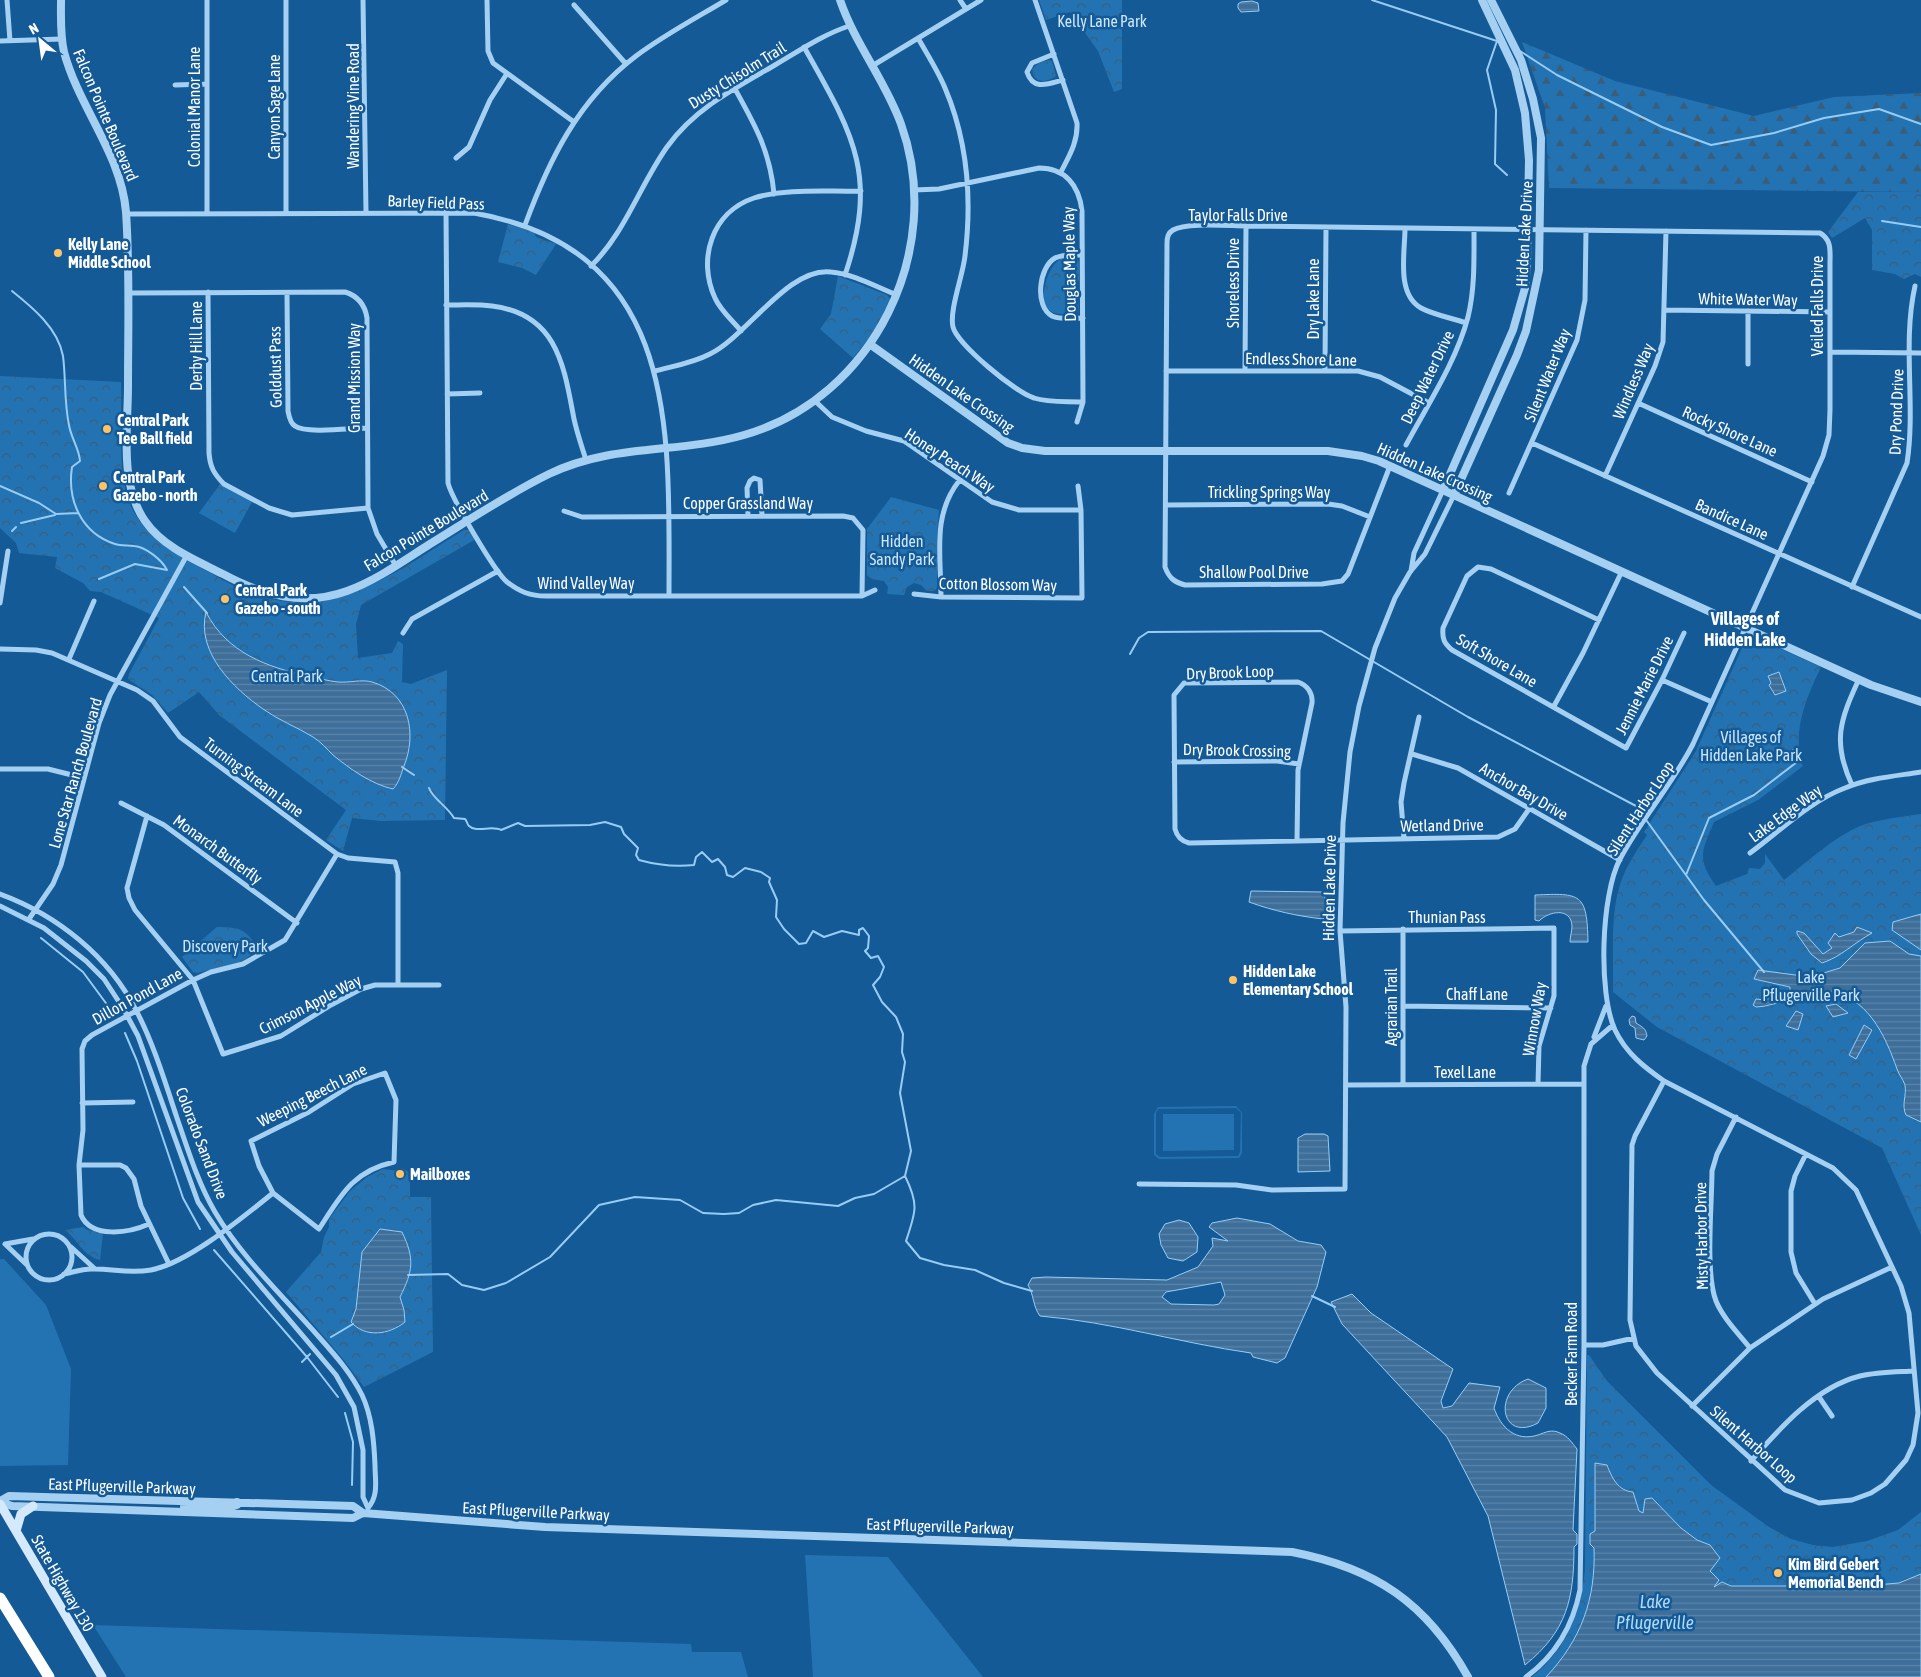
<svg xmlns="http://www.w3.org/2000/svg" width="1921" height="1677" viewBox="0 0 1921 1677" font-family="'Asap Condensed',sans-serif">
<style>
.green{fill:#2373b3;fill-rule:evenodd}
.forest{fill:url(#forest-firs)}
.park{fill:url(#park-crowns)}
.water{fill:url(#water-rules);stroke:#97ccf5;fill-rule:evenodd}
.lines{fill:none;stroke-linecap:round;stroke-linejoin:round}
.stream{stroke:#97ccf5;stroke-width:2}
.minor{stroke:#a5d0f2;stroke-width:5}
.tertiary{stroke:#a5d0f2;stroke-width:8}
.secondary{stroke:#d4e9fc;stroke-width:9}
.motorway{stroke:#fff;stroke-width:11}
.poi-dot{fill:#ffc366;stroke:#145a96;stroke-width:2}
.labels{text-anchor:middle;dominant-baseline:central;stroke-width:5;stroke-linejoin:round;paint-order:stroke}
.park-label{font-size:16px;fill:#cde7fd;stroke:#145a96}
.street-label{font-size:16px;fill:#fff;stroke:#145a96}
.poi-label{font-size:16px;font-weight:bold;fill:#fff;stroke:#145a96;text-anchor:start}
.neighbourhood-label{font-size:18px;font-weight:bold;fill:#fff;stroke:#145a96}
.water-label{font-size:18px;font-style:italic;fill:#b1d9f9;stroke:#145a96}
</style>
<defs>
<pattern id="forest-firs" width="22" height="20" patternUnits="userSpaceOnUse" patternTransform="scale(1.25)"><rect width="22" height="20" fill="#2373b3"/><path d="M5 1l3.5 6h-7zM16 11l3.5 6h-7z" fill="#3a5e7a"/></pattern>
<pattern id="park-crowns" width="20" height="18" patternUnits="userSpaceOnUse" patternTransform="scale(1.25)"><rect width="20" height="18" fill="#2373b3"/><path d="M2 6a3 3 0 1 1 6 0M12 15a3 3 0 1 1 6 0" fill="none" stroke="#3a5e7a"/></pattern>
<pattern id="water-rules" width="6" height="5" patternUnits="userSpaceOnUse" patternTransform="scale(1.25)"><rect width="6" height="5" fill="#3e6f9a"/><path d="M0 2.5h6" fill="none" stroke="#5b85a9"/></pattern>
</defs>
<rect width="100%" height="100%" fill="#145a96"/>
<path class="green" d="M1236,1106L1242,1113V1153L1239,1158L1159,1159L1154,1155V1114L1158,1107ZM1236,1108L1241,1113L1240,1152L1238,1156L1160,1157L1156,1154V1113L1158,1109Z
M1163,1114H1234V1150L1163,1151Z
M0,1259H4L46,1305L71,1369L68,1465L0,1466Z
M805,1555L888,1557L983,1677H813Z
M93,1625L691,1644L692,1652H741L748,1677H126Z"/>
<path class="forest" d="M1522,42L1615,81L1754,116L1834,97L1921,93V192L1549,188L1545,108Z"/>
<path class="park" d="M1039,0H1122V89L1114,92L1098,51L1070,12L1046,20Z
M1048,60L1052,61L1056,76C1047,83 1033,84 1032,69L1039,63Z
M1858,192H1921V277L1915,274L1904,279L1895,274L1872,270V230L1865,218L1832,238L1828,232Z
M508,224L534,232L536,237L556,244L536,275L522,268L498,262Z
M1061,259H1076L1079,262V280L1077,283L1079,310L1075,314C1066,314 1055,316 1048,309C1038,298 1048,265 1061,259Z
M838,276L887,295L890,299L873,333L853,358L820,329L831,314Z
M0,376L121,382C122,415 118,465 127,496C138,531 170,552 201,568C222,579 243,593 266,598C342,617 403,567 464,530H470L476,539L361,605L356,624L358,658L392,653L398,641L403,644L402,682L411,684L447,670L445,820L381,821L352,818L343,851L326,840L346,810L219,715L199,692L168,713L152,695L128,679L129,674L159,618L101,592L90,591L83,583L55,568L57,557L19,553L16,543L0,528Z
M220,484L252,502L235,533L199,513Z
M891,497L939,510L937,535V587L935,591H927L921,585L914,583L907,587L904,595L887,594L888,587L884,581L871,579L867,575V529Z
M1752,636L1821,667C1807,696 1791,733 1803,766L1758,800L1714,822C1702,851 1696,858 1716,886L1747,874L1749,868L1760,869L1765,863V854L1784,880C1808,861 1833,838 1860,826C1880,819 1901,817 1921,814V1235L1882,1148L1657,1027L1613,992C1614,956 1609,913 1622,879C1628,863 1638,849 1647,835L1644,832L1696,751L1746,639Z
M217,927C242,927 247,930 260,952H254L242,962L197,973L193,972L182,957Z
M402,1168L410,1173V1197H431L433,1352L364,1387L343,1359L286,1292L321,1252L324,1237L329,1227V1219L350,1191L367,1177L383,1169L399,1171Z
M83,1227L87,1230L103,1233L100,1260C82,1255 79,1241 65,1230Z
M1587,1355H1589L1607,1381L1711,1485L1769,1527L1791,1539L1813,1545L1833,1547L1867,1541L1898,1530L1921,1512V1677H1532C1566,1650 1581,1612 1585,1570Z"/>
<path class="water" d="M1252,1L1258,3L1259,11L1241,12L1238,8V4L1241,2Z
M206,612C227,653 267,667 308,676C318,678 328,681 338,682C349,683 362,679 372,682C410,693 417,734 404,766C401,774 399,783 393,789C371,784 350,769 333,755C327,749 321,742 313,737C297,727 278,720 263,709C233,688 196,652 206,612Z
M1779,672L1786,691L1775,695L1769,685L1771,683L1768,676Z
M1251,891L1324,892L1325,894V917L1323,919C1297,916 1274,911 1249,902Z
M1535,895C1581,893 1587,893 1588,942H1570C1570,937 1572,931 1572,926C1571,907 1549,911 1539,921L1535,920Z
M1921,914V950L1892,930L1893,922Z
M1857,927L1872,933C1855,942 1841,957 1822,963L1811,954L1797,934V931L1804,933L1823,954L1832,948L1828,943L1835,933L1839,937L1854,932Z
M1890,941L1909,954L1921,956V1122L1906,1115C1901,1105 1907,1095 1905,1085C1903,1079 1899,1075 1897,1069C1885,1035 1867,995 1826,991C1807,989 1776,1007 1756,1007L1753,1005L1756,999L1765,1000L1790,991V987L1754,979L1758,970L1810,977L1840,968L1865,943Z
M1836,1004L1848,1013L1833,1017L1826,1006Z
M1796,1011L1803,1014L1798,1030L1786,1026Z
M1632,1016L1635,1017L1636,1023C1642,1027 1646,1028 1647,1036L1644,1040L1636,1038L1635,1028L1630,1025L1629,1020Z
M1864,1025L1872,1030L1856,1059L1849,1055Z
M1305,1134H1324L1328,1136L1330,1171L1298,1172V1138Z
M1237,1218L1270,1224L1298,1241L1321,1245L1326,1252L1317,1287L1285,1358L1277,1363L1253,1357L1251,1353C1180,1343 1112,1322 1040,1316C1033,1307 1034,1295 1028,1285L1032,1278L1046,1277L1167,1280L1198,1267L1213,1246L1212,1238L1228,1241L1209,1227L1212,1223ZM1221,1282L1225,1295L1219,1304L1214,1305L1171,1304L1162,1297L1166,1292Z
M1179,1220L1189,1223L1198,1237L1197,1252L1183,1261L1168,1258L1161,1245L1159,1234L1165,1224Z
M380,1229L402,1232C415,1259 413,1271 400,1297L404,1310L405,1322C389,1335 365,1338 351,1322L356,1309L362,1252Z
M1352,1294L1371,1313L1453,1369L1441,1401L1443,1408L1452,1406L1469,1383L1500,1387L1494,1408C1501,1428 1516,1442 1538,1435C1546,1432 1552,1429 1560,1433C1568,1436 1572,1443 1577,1449L1573,1530L1577,1534V1544L1574,1547C1574,1599 1567,1631 1525,1665L1488,1516L1447,1437L1342,1324L1331,1302Z
M1528,1379L1546,1388V1408L1538,1423C1501,1443 1492,1392 1528,1379Z
M1595,1463L1607,1465C1612,1478 1618,1491 1633,1492L1639,1511L1643,1513L1645,1499L1652,1498L1681,1528L1697,1540L1710,1545L1720,1558L1710,1571L1719,1580L1714,1587L1722,1582L1731,1586H1854L1866,1581L1875,1585L1899,1583L1921,1574V1677H1546C1581,1640 1596,1599 1594,1548L1590,1544V1534L1595,1531Z"/>
<g class="lines">
<path class="stream" d="M1372,0L1500,42
M1497,41L1487,70L1496,110L1495,164L1507,175
M1520,51L1557,75L1662,127L1711,145L1774,133L1824,118L1879,109L1921,124
M1882,221L1921,227
M12,291C32,307 58,328 63,356C66,379 64,402 69,425C71,438 79,448 80,461L72,467C67,500 81,533 115,544C121,546 128,545 134,546C146,547 162,560 167,570
M0,486L39,503L56,514L78,513
M21,523L55,515
M12,531L16,527
M99,579L135,564L167,570
M184,587L207,613
M1130,654L1139,638L1148,632L1321,631L1468,717L1636,806L1704,900L1764,972
M402,767L414,775
M429,788C433,799 447,806 454,818L465,819C467,821 467,824 469,826C476,833 492,825 501,830L518,823L525,826L590,825L605,822L621,827L624,834L638,848L636,855L639,860C657,865 676,867 694,865L696,857L702,852L712,862L718,859L725,867L727,875L733,877L745,868L761,872L770,878L769,882L777,900L776,917L784,929L799,944L806,943L813,931L824,937L842,931L859,935V930L863,928L869,936L868,948L865,951L871,958L878,956L884,967L880,977L873,985L882,1002L896,1017L903,1034L902,1052L905,1062L900,1093L911,1151L905,1176C919,1204 916,1212 906,1241L920,1258L944,1265L975,1270L1004,1283L1032,1291
M1686,875L1709,818L1754,795L1797,762L1793,750
M41,938L83,972L111,1010
M125,1033L137,1061L183,1198L200,1229
M214,1250L307,1357L338,1397
M408,1275L448,1274L462,1285L484,1290L506,1283L550,1257L599,1205L635,1197L680,1200L703,1213L724,1214L739,1213L753,1205L776,1200L838,1206L855,1198L874,1194L905,1176
M1312,1296L1335,1307
M331,1337L353,1324
M302,1362L310,1354
M345,1413L353,1442L352,1485"/>
<path class="minor" d="M7,0L10,41
M207,0V213
M286,0V213
M363,0L366,213
M487,0L488,51L493,63L574,122
M960,0L966,9
M1035,0L1077,123C1078,142 1069,156 1061,172
M574,5L626,64
M918,38C927,54 938,71 945,88C968,142 972,199 965,256C963,275 949,311 953,327C957,344 1016,393 1034,398C1049,403 1067,401 1083,402
M0,41L62,39
M804,47C853,134 879,174 845,275
M1054,54L1032,63L1027,72C1033,91 1048,84 1063,80
M872,66L981,0
M175,85L207,84
M735,89C755,125 770,151 774,194
M456,158L469,147L490,100L506,75
M914,190L939,189L1039,168C1065,168 1079,185 1082,211L1083,402L1077,422
M446,212L448,483C452,499 495,572 507,582C520,592 530,596 546,596H862L875,590
M126,214L474,213C681,250 669,430 669,596
M525,225C549,160 578,100 636,56C664,35 696,18 726,0
M1405,228C1405,253 1396,294 1421,308C1434,315 1452,318 1466,323
M1082,255C1073,255 1063,254 1055,258C1039,267 1034,306 1052,316C1061,320 1073,318 1083,318
M591,266C625,233 640,185 667,147C694,109 735,88 775,65C799,51 822,35 849,26
M208,292L209,453C210,467 214,474 224,484L269,508L292,515L368,508
M128,293L345,292C358,296 365,305 367,318L368,508L377,534L396,566
M287,293L288,411C289,416 290,423 295,426C306,434 352,428 367,428
M446,305C461,305 477,304 492,306C558,314 564,367 574,419C577,433 582,447 586,460
M1665,310L1830,312
M741,331C733,321 720,310 715,298C697,259 712,212 754,198C785,188 829,192 861,191
M1830,352L1921,353
M1748,364V311
M1325,370L1326,227
M655,371C674,366 693,363 710,354C748,335 788,267 831,272C854,274 876,287 897,295
M1166,371H1358L1380,377L1429,403
M1245,371L1246,226
M447,394L480,393
M814,400L832,417L866,431L904,441L992,502L1019,510H1081
M1638,403L1812,482
M1532,443L1921,617
M1406,445C1428,404 1456,362 1468,317C1475,288 1474,258 1474,229
M1390,466L1348,574L1342,581L1322,584L1185,585C1174,582 1169,578 1165,567L1167,244C1167,237 1168,233 1173,230C1186,222 1230,226 1246,226L1820,233C1832,240 1830,251 1830,264V410L1829,435L1823,456L1693,744C1672,785 1641,819 1620,859C1601,895 1598,993 1615,1030C1626,1053 1644,1067 1664,1081L1833,1168L1856,1190L1901,1286L1909,1313L1918,1413L1913,1445L1906,1460L1885,1484L1871,1493L1852,1500L1819,1503L1785,1490L1657,1373L1636,1346L1630,1320L1632,1145L1635,1136L1664,1081
M1605,476L1655,366L1663,342L1666,231
M1509,493L1577,340L1585,300L1586,230
M1166,505L1328,504L1342,506L1370,517
M564,511L582,517L843,516L853,518L863,530L862,596
M748,515L747,488L750,481L754,478L760,480L762,515
M1411,571L1414,553L1443,490
M1852,587L1907,463C1916,405 1902,344 1915,286
M914,594L941,597L1082,598L1081,510L1078,486
M941,597C941,555 932,515 959,481
M0,603L8,551
M1599,620L1491,569L1478,567L1467,576L1443,628C1442,639 1444,643 1452,650L1626,748L1662,680L1684,633
M403,633L412,619L498,571
M0,649L36,650L52,653L137,690L153,701L180,737L337,854L348,858L395,862L398,873V984
M69,659L94,601
M1662,680L1712,702
M1554,706L1583,653L1622,571
M1412,754L1458,768L1620,860
M1174,762L1277,761L1299,764
M0,769H48L84,778
M1852,785C1832,742 1840,720 1859,679
M121,803L164,825L297,923
M147,816L127,888L129,898L135,910L193,980L223,1054L281,1036L331,1005L361,989L375,985H439
M1404,838L1401,802L1404,783L1419,717
M1297,841L1298,770L1312,703C1313,693 1307,685 1298,682L1184,683L1174,695L1175,829C1177,837 1181,841 1189,843L1498,837L1515,829L1529,809
M1750,853C1780,831 1810,801 1845,788C1869,778 1896,776 1921,772
M0,894C57,915 109,956 137,1012C154,1045 165,1082 177,1118C188,1150 198,1183 215,1212C242,1258 284,1297 319,1337C335,1355 351,1373 362,1395C372,1416 374,1442 375,1465C375,1481 379,1495 368,1508L363,1497V1450L354,1407L336,1375L232,1252L198,1202L138,1036L123,1008L104,979L86,961L44,928L0,906
M29,919L53,884L61,865L99,723L110,695L187,555
M1340,931L1554,928V996L1539,1046L1538,1084
M1403,1006L1551,1008
M1594,1037L1606,1006
M385,1073L396,1100L394,1162C353,1171 341,1195 319,1229L273,1193L259,1166L251,1141L309,1112L353,1084Z
M1403,1084V929
M1346,1085L1584,1084
M82,1103L133,1102
M1736,1117L1717,1154L1712,1171C1712,1204 1705,1273 1716,1301C1723,1318 1738,1333 1750,1348
M1806,1154L1795,1176L1791,1191V1252L1796,1273L1815,1304
M79,1165H120L126,1168L134,1179L141,1206L169,1264
M1139,1184L1236,1185L1272,1190L1345,1189L1346,1007L1340,931L1343,823L1350,752L1359,706L1375,648L1395,598L1410,572L1425,554L1454,495
M149,1224C129,1233 91,1239 81,1215L79,1165L83,1130L82,1049L85,1041L92,1035L193,980L211,972L243,964L285,940L337,854
M26 1257a23 23 0 1 1 46 0a23 23 0 1 1-46 0Z
M71,1247L94,1268
M27,1265L5,1244L33,1239
M64,1274C74,1272 84,1268 94,1269C115,1269 129,1274 151,1270C188,1263 243,1217 273,1193
M1584,1345H1603L1634,1338
M1819,1397L1832,1416
M1692,1406L1750,1348L1823,1299L1892,1267
M1751,1461C1780,1428 1816,1387 1860,1376C1877,1372 1897,1372 1914,1371
M1526,1677C1555,1656 1573,1625 1580,1590L1584,1345V1066L1591,1044L1613,1025"/>
<path class="tertiary" d="M61,0C61,17 60,35 64,52C79,108 121,153 126,212C130,270 128,328 128,386C128,429 119,484 145,521C163,547 195,560 223,574C262,595 303,607 347,591C377,580 403,561 430,544C469,520 508,494 549,474C614,443 678,454 744,435C874,398 946,250 901,124C885,80 855,44 840,0
M871,345L1008,443L1022,448L1045,451H1328L1362,456L1379,461L1871,685L1921,702
M1443,490L1513,330L1525,288L1527,263L1529,160L1525,113L1515,70L1482,0
M1454,495L1517,355L1526,331L1539,270L1541,138L1533,99L1521,60L1491,0
M0,1501L9,1496L353,1506L363,1513L353,1518L12,1506L0,1502
M184,1506L226,1508L237,1505V1502
M363,1513L545,1527L1292,1552C1375,1568 1427,1603 1468,1677"/>
<path class="secondary" d="M0,1504L102,1677
M16,1531L21,1514L33,1506"/>
<path class="motorway" d="M0,1598L49,1677"/>
</g>
<g class="poi-dot">
<circle cx="58" cy="253" r="5"/>
<circle cx="107" cy="429" r="5"/>
<circle cx="103" cy="486" r="5"/>
<circle cx="225" cy="599" r="5"/>
<circle cx="1233" cy="980" r="5"/>
<circle cx="400" cy="1174" r="5"/>
<circle cx="1778" cy="1573" r="5"/>
</g>
<g class="labels">
<g class="park-label">
<text x="1102" y="21">Kelly Lane Park</text>
<text x="902" y="541">Hidden<tspan x="902" dy="18">Sandy Park</tspan></text>
<text x="287" y="676">Central Park</text>
<text x="1751" y="737">Villages of<tspan x="1751" dy="18">Hidden Lake Park</tspan></text>
<text x="225" y="946">Discovery Park</text>
<text x="1811" y="977">Lake<tspan x="1811" dy="18">Pflugerville Park</tspan></text>
</g>
<g class="street-label">
<text transform="translate(737 75) rotate(-32)">Dusty Chisolm Trail</text>
<text transform="translate(353 106) rotate(-90)">Wandering Vine Road</text>
<text transform="translate(194 107) rotate(-90)">Colonial Manor Lane</text>
<text transform="translate(274 107) rotate(-90)">Canyon Sage Lane</text>
<text transform="translate(106 115) rotate(67)">Falcon Pointe Boulevard</text>
<text transform="translate(436 202) rotate(2)">Barley Field Pass</text>
<text x="1238" y="215">Taylor Falls Drive</text>
<text transform="translate(1524 234) rotate(-87)">Hidden Lake Drive</text>
<text transform="translate(1069 264) rotate(-91)">Douglas Maple Way</text>
<text transform="translate(1233 283) rotate(-90)">Shoreless Drive</text>
<text transform="translate(1313 299) rotate(-90)">Dry Lake Lane</text>
<text transform="translate(1748 299) rotate(1)">White Water Way</text>
<text transform="translate(1817 306) rotate(-90)">Veiled Falls Drive</text>
<text transform="translate(196 346) rotate(-90)">Derby Hill Lane</text>
<text transform="translate(1301 359) rotate(1)">Endless Shore Lane</text>
<text transform="translate(275 367) rotate(-91)">Golddust Pass</text>
<text transform="translate(1547 375) rotate(-68)">Silent Water Way</text>
<text transform="translate(1427 377) rotate(-64)">Deep Water Drive</text>
<text transform="translate(354 378) rotate(-90)">Grand Mission Way</text>
<text transform="translate(1633 381) rotate(-67)">Windless Way</text>
<text transform="translate(962 393) rotate(35)">Hidden Lake Crossing</text>
<text transform="translate(1896 412) rotate(-88)">Dry Pond Drive</text>
<text transform="translate(1730 431) rotate(24)">Rocky Shore Lane</text>
<text transform="translate(950 460) rotate(33)">Honey Peach Way</text>
<text transform="translate(1435 472) rotate(24)">Hidden Lake Crossing</text>
<text x="1269" y="492">Trickling Springs Way</text>
<text x="748" y="503">Copper Grassland Way</text>
<text transform="translate(1732 519) rotate(24)">Bandice Lane</text>
<text transform="translate(426 530) rotate(-31)">Falcon Pointe Boulevard</text>
<text x="1254" y="572">Shallow Pool Drive</text>
<text x="586" y="583">Wind Valley Way</text>
<text transform="translate(998 584) rotate(1)">Cotton Blossom Way</text>
<text transform="translate(1497 660) rotate(30)">Soft Shore Lane</text>
<text transform="translate(1230 672) rotate(-2)">Dry Brook Loop</text>
<text transform="translate(1644 685) rotate(-63)">Jennie Marie Drive</text>
<text transform="translate(1237 750) rotate(1)">Dry Brook Crossing</text>
<text transform="translate(75 773) rotate(-74)">Lone Star Ranch Boulevard</text>
<text transform="translate(254 777) rotate(37)">Turning Stream Lane</text>
<text transform="translate(1524 791) rotate(30)">Anchor Bay Drive</text>
<text transform="translate(1640 808) rotate(-57)">Silent Harbor Loop</text>
<text transform="translate(1785 813) rotate(-36)">Lake Edge Way</text>
<text transform="translate(1442 825) rotate(-1)">Wetland Drive</text>
<text transform="translate(218 849) rotate(36)">Monarch Butterfly</text>
<text transform="translate(1329 888) rotate(-89)">Hidden Lake Drive</text>
<text x="1447" y="917">Thunian Pass</text>
<text x="1477" y="994">Chaff Lane</text>
<text transform="translate(137 996) rotate(-29)">Dillon Pond Lane</text>
<text transform="translate(310 1004) rotate(-27)">Crimson Apple Way</text>
<text transform="translate(1391 1007) rotate(-90)">Agrarian Trail</text>
<text transform="translate(1534 1019) rotate(-80)">Winnow Way</text>
<text x="1465" y="1072">Texel Lane</text>
<text transform="translate(312 1095) rotate(-27)">Weeping Beech Lane</text>
<text transform="translate(202 1143) rotate(69)">Colorado Sand Drive</text>
<text transform="translate(1701 1236) rotate(-91)">Misty Harbor Drive</text>
<text transform="translate(1571 1354) rotate(-90)">Becker Farm Road</text>
<text transform="translate(1754 1444) rotate(41)">Silent Harbor Loop</text>
<text transform="translate(122 1486) rotate(2)">East Pflugerville Parkway</text>
<text transform="translate(536 1511) rotate(3)">East Pflugerville Parkway</text>
<text transform="translate(940 1526) rotate(2)">East Pflugerville Parkway</text>
<text transform="translate(63 1583) rotate(60)">State Highway 130</text>
</g>
<g class="poi-label">
<text x="68" y="244">Kelly Lane<tspan x="68" dy="18">Middle School</tspan></text>
<text x="117" y="420">Central Park<tspan x="117" dy="18">Tee Ball field</tspan></text>
<text x="113" y="477">Central Park<tspan x="113" dy="18">Gazebo - north</tspan></text>
<text x="235" y="590">Central Park<tspan x="235" dy="18">Gazebo - south</tspan></text>
<text x="1243" y="971">Hidden Lake<tspan x="1243" dy="18">Elementary School</tspan></text>
<text x="410" y="1174">Mailboxes</text>
<text x="1788" y="1564">Kim Bird Gebert<tspan x="1788" dy="18">Memorial Bench</tspan></text>
</g>
<g class="neighbourhood-label">
<text x="1745" y="618">Villages of<tspan x="1745" dy="21">Hidden Lake</tspan></text>
</g>
<g class="water-label">
<text x="1655" y="1601">Lake<tspan x="1655" dy="21">Pflugerville</tspan></text>
</g>
</g>
<g transform="translate(40 40) rotate(331)" stroke="#145a96" stroke-width="4" paint-order="stroke">
<path d="M0-4L9 19L0 12L-9 19Z" fill="#ffffff"/>
<text y="-8" font-size="14" font-weight="bold" text-anchor="middle" fill="#ffffff">N</text>
</g>
</svg>
